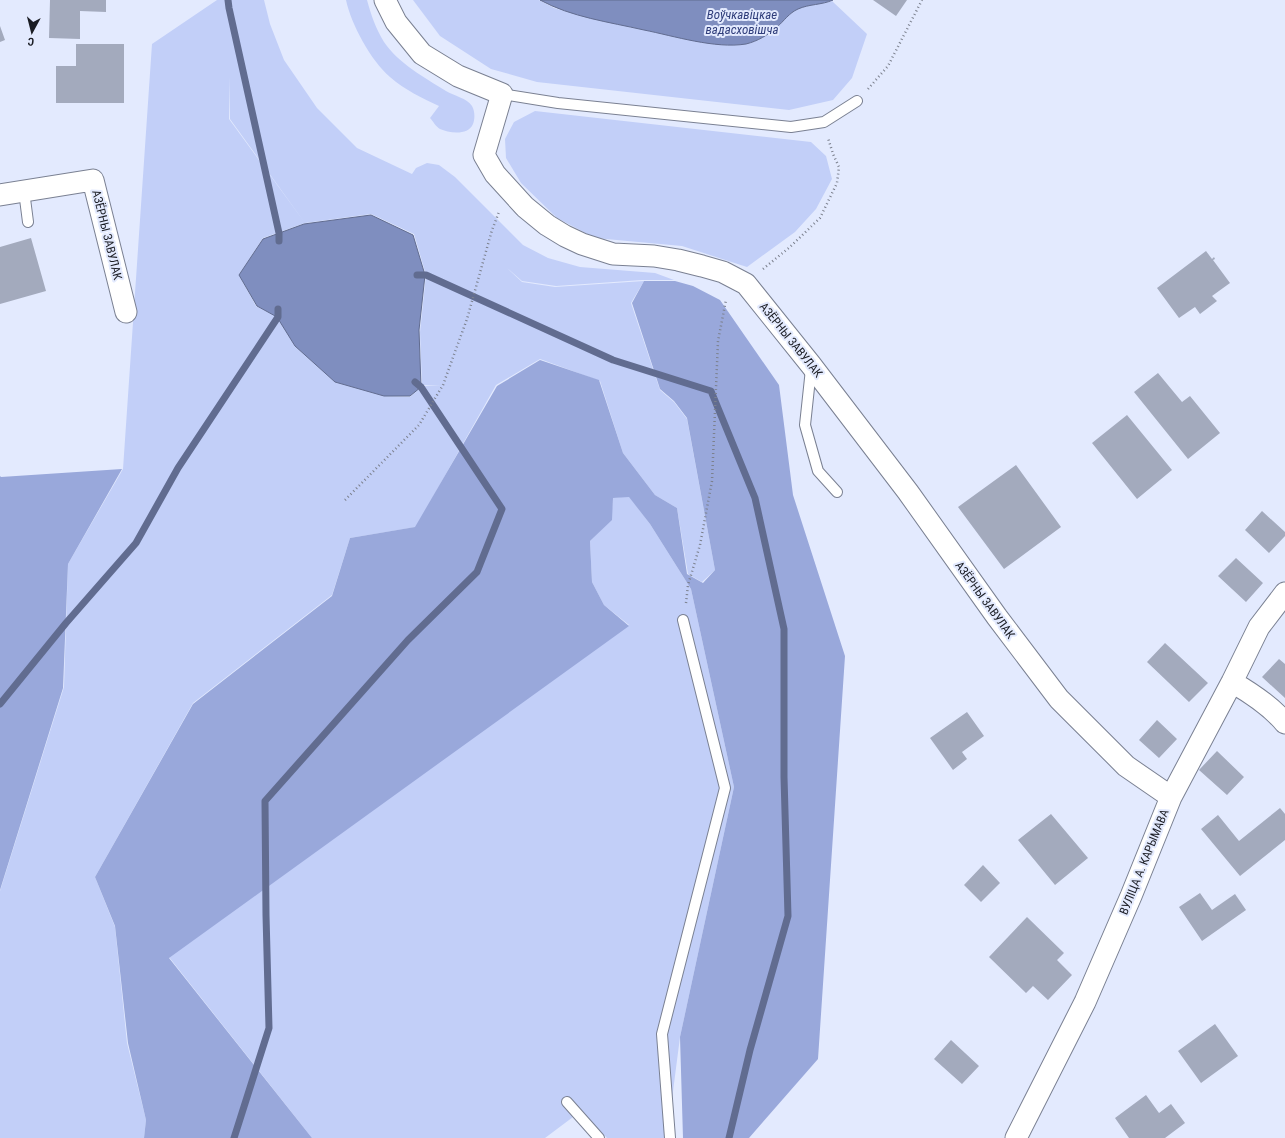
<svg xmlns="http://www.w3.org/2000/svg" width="1285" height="1138" viewBox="0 0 1285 1138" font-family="'Roboto Condensed',sans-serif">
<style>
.green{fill:#c2cff8;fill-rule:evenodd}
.forest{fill:#99a8db}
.water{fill:#7f8ebf;stroke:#616c90}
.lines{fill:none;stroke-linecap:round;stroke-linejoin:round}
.stream{stroke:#616c90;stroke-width:7}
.building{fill:#a3aabd}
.service-casing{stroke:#7a8092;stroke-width:12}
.minor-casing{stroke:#7a8092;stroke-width:23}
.path{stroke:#7c818e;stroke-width:2.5;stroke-dasharray:1 3;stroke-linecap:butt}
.service{stroke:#fff;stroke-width:10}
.minor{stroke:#fff;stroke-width:21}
.labels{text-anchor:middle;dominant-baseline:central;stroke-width:4;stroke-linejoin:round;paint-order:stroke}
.street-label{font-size:12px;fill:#1a1c23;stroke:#e3eafe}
.water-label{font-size:13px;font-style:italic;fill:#303e7b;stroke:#e3eafe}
</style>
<rect width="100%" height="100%" fill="#e3eafe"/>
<path class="green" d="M217,0H264L270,24L284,60L317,108L357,148L412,174L416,168L427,163L439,165L455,177L523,245L548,258L580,267L655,273L674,280H642L556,286L522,281L507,268L522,282L555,287L644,281L631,303L660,390L674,402L687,419L715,570L702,582L688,574L677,508L655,495L623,453L600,381L540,359L496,385L416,527L350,538L332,595L193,703L95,877L115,927L127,1043L146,1120L144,1138H0V891L64,687L68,564L123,469L152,44ZM229,77L230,119L305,223L371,214L414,234L426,275L420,332L422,385L441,386H422L410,397L384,396L335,382L295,346L278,317L256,306L239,275L263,238L305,223L229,119Z
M346,0H367C371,15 376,29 384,42C398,63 425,78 446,91C454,96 467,98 472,106C475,111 475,119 473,124C468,136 449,133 440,129C436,127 433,121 430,118L439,106C422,98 405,90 390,77C371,61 351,24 346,0Z
M413,0H539L554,8L582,16L698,41L726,45L777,27L789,15L798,8L832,1L867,34L852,78L833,100L789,110L537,82L491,69L440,36Z
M535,111L811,142L826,156L832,179L816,209L795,232L747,267L682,246L595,238L557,218L521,183L506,158L505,139L514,122Z
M629,496L650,524L691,589L734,787L680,1037L667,1138H607L581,1111L545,1138H312L169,957L629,625L604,605L592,582L590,541L611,520L613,498Z"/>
<path class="forest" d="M644,281H675L693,286L720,300L779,385L793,495L845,656L818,1059L749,1138H683L680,1037L734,787L691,589L650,524L629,497L613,498L612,520L590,541L592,582L604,605L629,626L169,958L312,1138H144L146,1120L128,1043L115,926L95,877L193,704L332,596L350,538L415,527L497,386L540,360L599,380L623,453L655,495L677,508L687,574L703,583L715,570L687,418L674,401L660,389L632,303Z
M122,469L68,564L63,688L0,890V476L1,477Z"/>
<path class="water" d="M540,0H833C822,5 809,4 798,9C789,13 784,21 777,27C768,35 758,41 746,44C715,49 674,36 644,30C609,22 571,17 540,0Z
M371,215L413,235L425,275L419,330L421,387L410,396H384L335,382L295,346L277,317L257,306L239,275L263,239L304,224Z"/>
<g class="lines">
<path class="stream" d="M228,0L229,8L279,233V241
M417,275H426L613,360L711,391L755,498L784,629V777L788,916L750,1050L729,1138
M0,704L66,623L136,543L178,468L278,317V309
M234,1138L269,1028L266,915L265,801L408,640L477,572L502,509L421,387L415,382"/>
</g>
<path class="building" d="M50,0H106V12L80,11V39L49,38Z
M873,0H907L896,16Z
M0,26L5,40L0,42Z
M76,44H124V103H56V66H76Z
M31,238L46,291L0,304V247Z
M1206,251L1212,259L1214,257L1215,259L1213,260L1230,283L1212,296L1217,301L1200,314L1195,307L1179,318L1157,288Z
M1158,373L1182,402L1190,396L1220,433L1188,459L1134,392Z
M1127,415L1172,470L1137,499L1092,443Z
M1016,465L1061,527L1004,569L958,507Z
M1262,511L1285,532V536L1269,553L1245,530Z
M1236,558L1263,583L1246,602L1218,576Z
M1165,643L1208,683L1189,702L1147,662Z
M1279,659L1285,664V698L1262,677Z
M967,712L984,736L962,752L967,759L953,770L930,738Z
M1157,720L1177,739L1159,758L1139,740Z
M1217,751L1244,777L1227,795L1199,770Z
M1280,808L1285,814V840L1240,876L1201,829L1218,815L1239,841Z
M1051,814L1088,858L1055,885L1018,840Z
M983,865L1000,883L981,902L964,885Z
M1200,893L1212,910L1235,894L1246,910L1202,941L1179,907Z
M1027,917L1064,953L1057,960L1072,975L1048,1000L1033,986L1026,993L989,957Z
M1215,1024L1238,1056L1201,1083L1178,1051Z
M951,1040L979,1066L962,1084L934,1059Z
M1146,1095L1159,1113L1171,1104L1185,1123L1165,1138H1129L1115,1118Z"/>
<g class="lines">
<defs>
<path id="service" d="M502,94L558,103L791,127L824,122L857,101
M24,191L28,222
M811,369L805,425L818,471L837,492
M567,1102L599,1138
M670,1138L662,1034L725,788L683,620"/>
<path id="minor" d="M385,0L396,22L422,54L458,76L502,94L484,155L495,174L525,207L547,225L565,236L582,244L613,254L654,256L678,260L702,266L723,272L746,284L811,365L908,492L997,617L1059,699L1126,766L1171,797
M0,195L93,180L126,312
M1232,682C1251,693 1271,706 1285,723
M1016,1138L1085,1002L1131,896L1171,797L1232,682L1259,627L1285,593"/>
</defs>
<use href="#service" class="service-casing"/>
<use href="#minor" class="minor-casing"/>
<path class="path" d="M868,89L888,66L922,0
M763,269L790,247L820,218L837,183L839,167L833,154L828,138
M345,500L419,425L443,385L467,319L492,230L499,212
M686,603L688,585L700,545L712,481L718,341L726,300"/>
<use href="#service" class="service"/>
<use href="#minor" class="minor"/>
</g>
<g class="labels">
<g class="street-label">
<text transform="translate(107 235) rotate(76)">АЗЁРНЫ ЗАВУЛАК</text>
<text transform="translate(791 340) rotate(51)">АЗЁРНЫ ЗАВУЛАК</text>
<text transform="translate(985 600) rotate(54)">АЗЁРНЫ ЗАВУЛАК</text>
<text transform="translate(1144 862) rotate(-68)">ВУЛІЦА А. КАРЫМАВА</text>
</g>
<g class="water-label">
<text x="742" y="14">Воўчкавіцкае<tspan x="742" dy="15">вадасховішча</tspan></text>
</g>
</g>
<g transform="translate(32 32) rotate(187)" stroke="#e3eafe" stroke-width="3" paint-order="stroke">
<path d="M0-3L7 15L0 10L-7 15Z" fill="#1a1c23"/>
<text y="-6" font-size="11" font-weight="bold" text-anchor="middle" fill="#1a1c23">С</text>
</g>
</svg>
